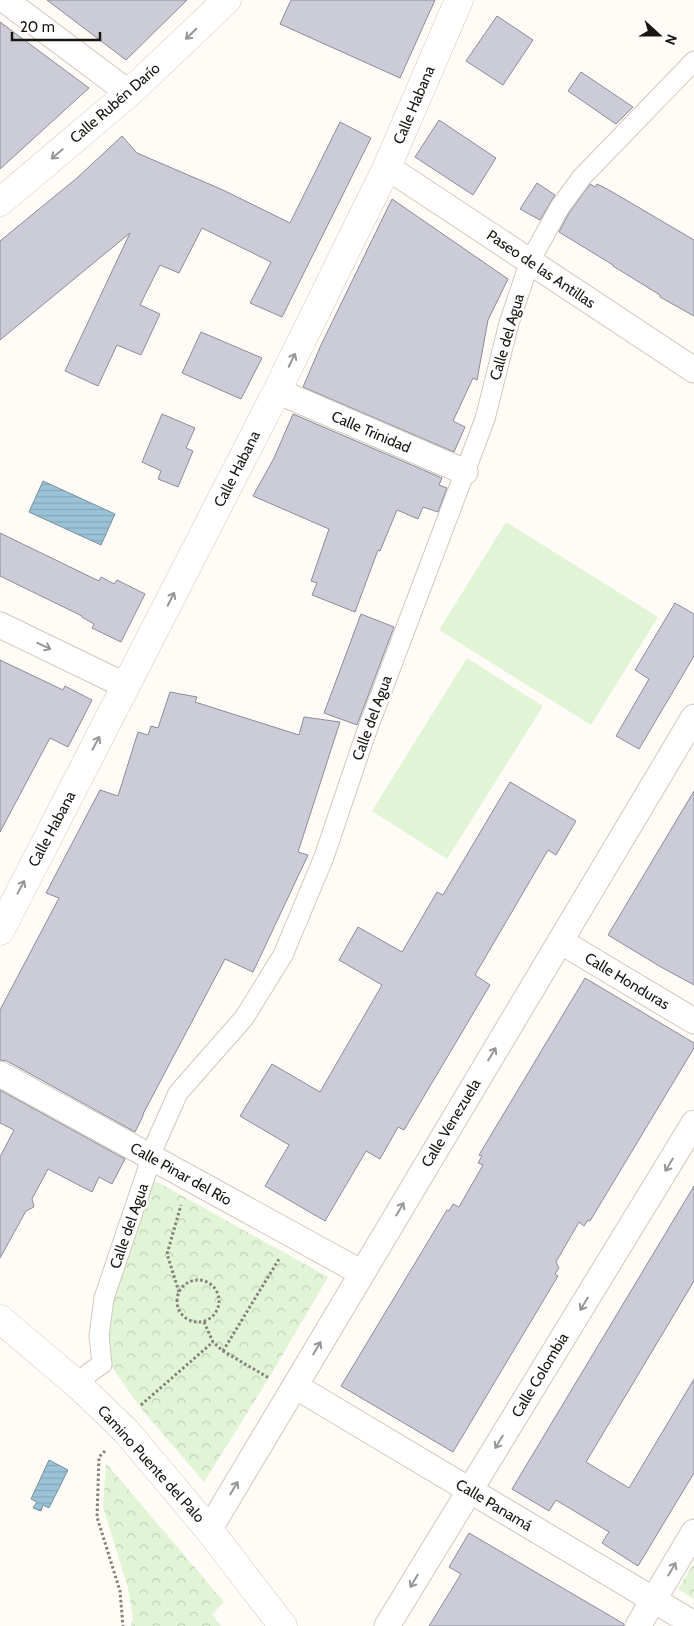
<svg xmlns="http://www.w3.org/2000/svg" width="694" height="1626" viewBox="0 0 694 1626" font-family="Cabin,sans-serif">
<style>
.park{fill:url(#park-crowns)}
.pitch{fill:#e1f5d6}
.water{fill:url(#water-rules);stroke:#748f9c}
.building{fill:#cccbd8;stroke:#8c8c98}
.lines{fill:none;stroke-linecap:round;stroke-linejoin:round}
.pedestrian-casing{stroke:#d1c8bd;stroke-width:21}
.minor-casing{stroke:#d1c8bd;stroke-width:27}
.tertiary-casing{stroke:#d1c8bd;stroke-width:29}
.path{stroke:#84817d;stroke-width:3;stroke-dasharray:2.5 2.5;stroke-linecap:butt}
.pedestrian{stroke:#fff;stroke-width:19}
.minor{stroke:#fff;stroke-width:25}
.tertiary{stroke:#fff;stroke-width:28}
.oneway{stroke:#989694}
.labels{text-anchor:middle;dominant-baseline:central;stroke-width:5;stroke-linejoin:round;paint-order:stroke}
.street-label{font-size:15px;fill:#191612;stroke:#fff}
</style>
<defs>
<pattern id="park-crowns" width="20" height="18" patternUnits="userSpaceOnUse" patternTransform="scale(1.25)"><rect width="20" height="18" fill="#e1f5d6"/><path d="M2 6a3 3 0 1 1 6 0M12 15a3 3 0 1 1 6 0" fill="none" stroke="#c0d1b7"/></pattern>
<pattern id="water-rules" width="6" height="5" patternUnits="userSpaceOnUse" patternTransform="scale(1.25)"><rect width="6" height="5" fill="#9bc3d7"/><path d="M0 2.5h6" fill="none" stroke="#85a7b8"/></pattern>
</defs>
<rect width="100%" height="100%" fill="#fffbf7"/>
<path class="park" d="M152,1179L328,1277L269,1378L204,1482L139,1406L107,1360L104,1329L113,1294Z
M106,1463L224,1602L212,1614L221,1626H131L133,1617L128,1588L103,1507Z
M694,1563V1599L678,1589Z"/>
<path class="pitch" d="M506,522L658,617L591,725L439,630Z
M467,658L543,706L447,859L372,811Z"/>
<path class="water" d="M43,481L115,514L101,545L29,512Z
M49,1460L68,1470L49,1508L43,1505L41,1511L33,1508L37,1502L31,1499Z"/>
<path class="building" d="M47,0H187L126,60Z
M291,0H435L400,78L280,24Z
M497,16L533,40L503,85L466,61Z
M0,22L89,88L0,169Z
M581,72L633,107L616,124L568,91Z
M439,120L496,158L473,195L415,157Z
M340,122L371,138L282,317L250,303L271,262L202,228L179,273L160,265L140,305L160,314L141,355L117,345L98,386L65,371L130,233L0,340V241L77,178L122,136L137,153L223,190L290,223Z
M537,183L555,195L540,220L520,209Z
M590,184L595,187L597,184L609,190L694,240V316L660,297V295L613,266V265L559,232L569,213Z
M392,199L508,279L488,320L477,380L473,378L453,421L465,427L454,452L303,387L321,345Z
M201,332L262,358L241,399L182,373Z
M162,414L195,428L186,448L193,451L178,487L158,479L161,471L142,462Z
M293,414L442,478L439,485L447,488L438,512L423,507L418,519L397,510L380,551L378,550L355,612L312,595L317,583L311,581L329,529L253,496L274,458Z
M0,533L99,581L101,577L114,584L117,580L145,594L121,642L92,628L94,624L82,617V616L0,576Z
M675,603L694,614V656L639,749L616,736L649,679L635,670Z
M361,614L394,627L357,725L324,713Z
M0,660L63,690L65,686L92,700L68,747L50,738L0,832Z
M170,692L197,697L195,702L299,735L304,717L340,722L298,852L308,855L253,972L225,959L143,1114V1116L135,1132L7,1061L0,1060V1010L59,898L46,893L100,790L118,796L138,732L148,735L151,726L158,728Z
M510,782L576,821L556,855L548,850L475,975L490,985L404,1130L398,1127L380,1159L366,1151L325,1221L265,1186L289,1145L240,1116L272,1064L320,1092L382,985L339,960L358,927L402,952L437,892L443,895Z
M694,791V985L661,967L608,935Z
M585,978L694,1043V1048L590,1221L588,1220L584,1226L579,1222L556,1262L559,1268L555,1274L558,1276L453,1452L341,1386L447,1210L449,1211L453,1204L459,1207L483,1165L478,1163L482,1156L479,1155Z
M0,1090L125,1159L112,1184L99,1177L92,1192L48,1169L32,1199L34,1207L26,1211L0,1258V1157L14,1130L0,1123Z
M694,1186V1281L586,1462L629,1488L694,1379V1473L638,1566L602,1543L609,1532L556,1500L549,1511L512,1489Z
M469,1533L624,1624V1626H429L461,1574L449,1567Z"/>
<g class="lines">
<defs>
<path id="pedestrian" d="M79,1386L89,1373L102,1364L99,1336L104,1298L147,1171L150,1156L178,1093L244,1018L283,955L324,857L366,733L485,419L509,323L530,261L560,207L582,177L694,61"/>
<path id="minor" d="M5,0L129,93
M387,167L694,370
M277,391L465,472
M0,625L126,686
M560,941L694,1021
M0,1074L362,1273
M295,1386L694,1624
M209,1530L694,717
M387,1626L694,1123
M638,1626L694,1532"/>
<path id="tertiary" d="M0,202L129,93L227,0
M0,931L277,391L387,167L459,0
M0,1319L79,1386L126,1431L209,1530L283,1626"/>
</defs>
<use href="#pedestrian" class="pedestrian-casing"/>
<use href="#minor" class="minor-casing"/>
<use href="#tertiary" class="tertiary-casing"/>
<path class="path" d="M177 1301a21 21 0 1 1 42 0a21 21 0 1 1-42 0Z
M179,1292L167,1254L181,1205
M204,1322L213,1342L223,1351L269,1378
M223,1351L279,1259
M141,1405L213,1342
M105,1451L99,1457L97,1517L120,1591L123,1626"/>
<use href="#pedestrian" class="pedestrian"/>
<use href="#minor" class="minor"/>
<use href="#tertiary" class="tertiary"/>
</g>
<defs><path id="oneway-shaft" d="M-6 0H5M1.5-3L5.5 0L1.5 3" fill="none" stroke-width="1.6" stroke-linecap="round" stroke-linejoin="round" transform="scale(1.25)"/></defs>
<g class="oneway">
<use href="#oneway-shaft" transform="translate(191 34) rotate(136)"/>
<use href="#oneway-shaft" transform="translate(57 154) rotate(140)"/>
<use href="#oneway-shaft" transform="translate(292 360) rotate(-64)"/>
<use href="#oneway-shaft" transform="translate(171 599) rotate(-63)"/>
<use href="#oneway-shaft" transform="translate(44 646) rotate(25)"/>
<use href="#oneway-shaft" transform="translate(96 743) rotate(-62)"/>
<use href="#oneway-shaft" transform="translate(21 887) rotate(-62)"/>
<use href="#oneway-shaft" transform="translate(492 1054) rotate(-59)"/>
<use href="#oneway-shaft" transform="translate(669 1165) rotate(121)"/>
<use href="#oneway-shaft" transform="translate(400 1209) rotate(-59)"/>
<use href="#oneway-shaft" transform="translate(584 1304) rotate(121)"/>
<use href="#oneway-shaft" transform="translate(317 1348) rotate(-59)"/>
<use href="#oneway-shaft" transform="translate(499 1442) rotate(121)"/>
<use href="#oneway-shaft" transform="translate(234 1488) rotate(-59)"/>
<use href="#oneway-shaft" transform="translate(672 1569) rotate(-59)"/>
<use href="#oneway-shaft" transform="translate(414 1581) rotate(121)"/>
</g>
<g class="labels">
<g class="street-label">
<text transform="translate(115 103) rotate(-41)">Calle Rubén Darío</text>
<text transform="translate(414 105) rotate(-67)">Calle Habana</text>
<text transform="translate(541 269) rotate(34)">Paseo de las Antillas</text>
<text transform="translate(507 337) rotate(-74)">Calle del Agua</text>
<text transform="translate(371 432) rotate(23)">Calle Trinidad</text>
<text transform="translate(237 469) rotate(-63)">Calle Habana</text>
<text transform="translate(372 718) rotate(-70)">Calle del Agua</text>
<text transform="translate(52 829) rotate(-62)">Calle Habana</text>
<text transform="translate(627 981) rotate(31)">Calle Honduras</text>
<text transform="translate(451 1123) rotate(-59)">Calle Venezuela</text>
<text transform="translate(181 1174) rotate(29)">Calle Pinar del Río</text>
<text transform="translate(129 1226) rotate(-71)">Calle del Agua</text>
<text transform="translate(540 1375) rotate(-59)">Calle Colombia</text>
<text transform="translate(151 1464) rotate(48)">Camino Puente del Palo</text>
<text transform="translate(494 1505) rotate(31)">Calle Panamá</text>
</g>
</g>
<g transform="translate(659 35) rotate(111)" stroke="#ffffff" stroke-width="4" paint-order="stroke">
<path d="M0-4L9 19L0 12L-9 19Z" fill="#191612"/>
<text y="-8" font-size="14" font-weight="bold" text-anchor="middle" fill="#191612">N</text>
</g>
<path d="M12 32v8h88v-8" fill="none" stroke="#191612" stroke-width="2.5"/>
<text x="20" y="32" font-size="15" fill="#191612" stroke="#ffffff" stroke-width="4" paint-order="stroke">20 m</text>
</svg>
